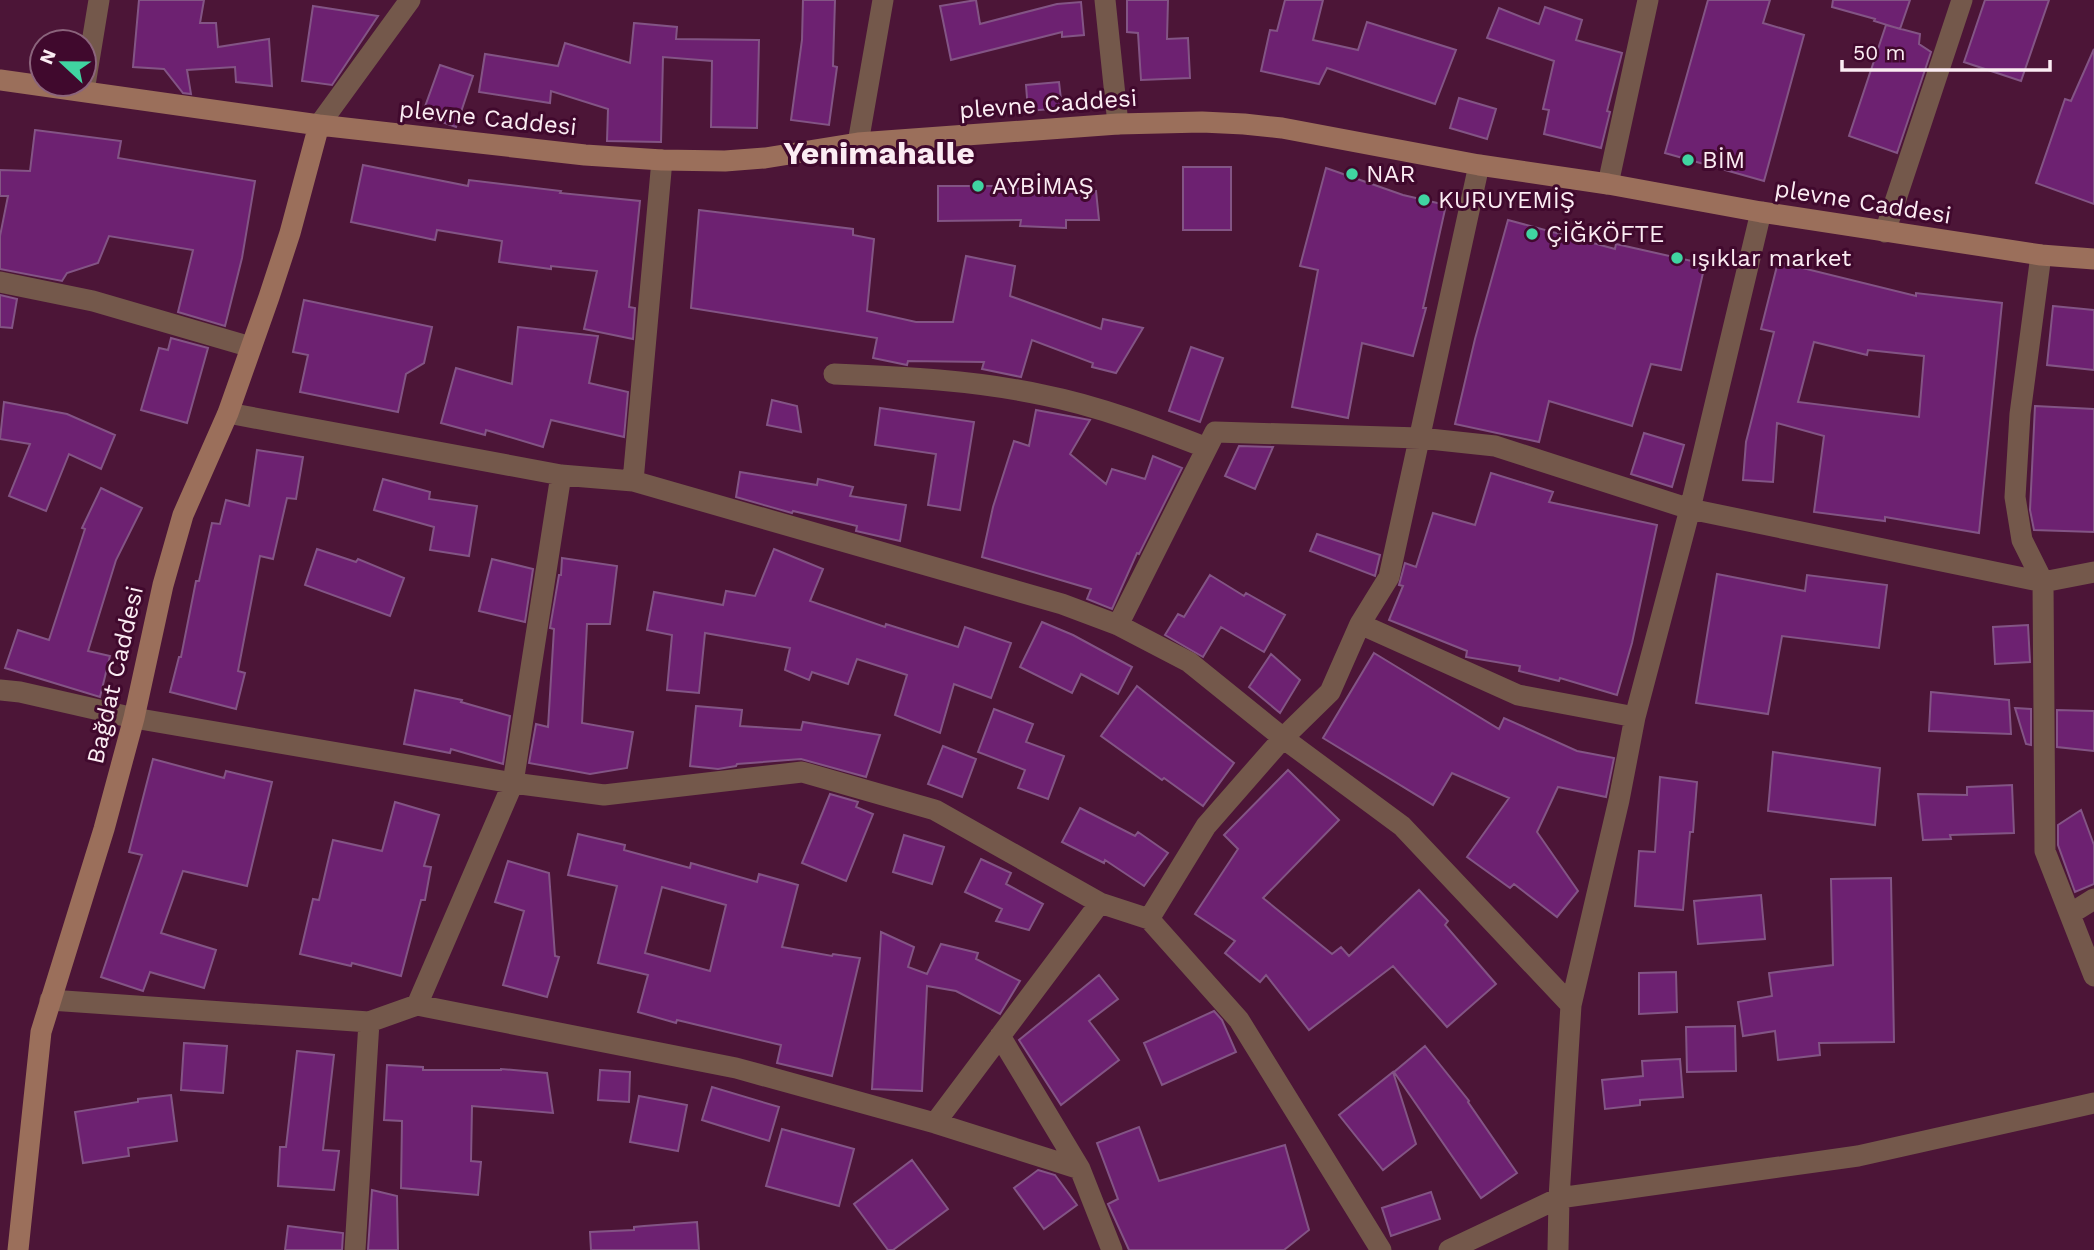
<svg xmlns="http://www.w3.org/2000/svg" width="2094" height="1250" viewBox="0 0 2094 1250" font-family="'Work Sans',sans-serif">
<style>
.building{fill:#6d2171;stroke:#835485;stroke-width:2;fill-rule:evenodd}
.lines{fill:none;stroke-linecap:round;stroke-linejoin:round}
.street{stroke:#74584b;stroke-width:21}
.secondary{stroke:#9b6f5b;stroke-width:21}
.poi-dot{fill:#40d4a1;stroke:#40092d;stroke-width:2.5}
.labels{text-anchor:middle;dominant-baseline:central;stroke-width:6;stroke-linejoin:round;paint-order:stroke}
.street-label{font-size:24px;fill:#fbecf3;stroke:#40092d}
.poi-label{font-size:24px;fill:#fbecf3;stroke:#40092d;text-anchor:start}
.district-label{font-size:32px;font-weight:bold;fill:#fbecf3;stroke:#40092d}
</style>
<rect width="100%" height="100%" fill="#4c1537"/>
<path class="building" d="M139,0H204L200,23H216L218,47L269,39L272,86L236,82L235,67L187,70L191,94L183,93L164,69L133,67Z
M803,0H835L833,66L837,67L829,125L791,120L802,40Z
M976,0L980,24L1057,4L1081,2L1084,35L1062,37V32L951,60L940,6Z
M1127,0H1168L1167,39L1188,38L1190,78L1141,80L1138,33L1127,32Z
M1285,0H1323L1313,40L1358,50L1367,22L1456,50L1435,104L1327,68L1319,84L1261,71L1270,30L1277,31Z
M1708,0H1770L1763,23L1804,35L1764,181L1665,153Z
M1833,0H1910L1900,29L1874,21L1875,19L1832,7Z
M1985,0H2049L2021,81L1964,62Z
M313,6L378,16L332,85L302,81Z
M1545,7L1582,20L1576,40L1622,53L1607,111L1610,112L1601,148L1544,134L1549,110L1543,109L1554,61L1487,38L1499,8L1539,24Z
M634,23L677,27L676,39L759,40L757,128L711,127L712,61L663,57L661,142L607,141L608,109L551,91L550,103L479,92L485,54L558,66L565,43L630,63Z
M1886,25L1920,34L1919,44L1931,52L1897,153L1849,136Z
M2094,49V204L2036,183L2065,99L2071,101Z
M440,65L473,76L456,127L422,115Z
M1059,82L1062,108L1028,111L1026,85Z
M1459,98L1496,109L1487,139L1450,128Z
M35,130L121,141L118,158L255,181L242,258L225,326L178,312L193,250L109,236L98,263L67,273L62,281L0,269V236L8,196H0V170L30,171Z
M363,165L468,186L469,180L561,191L560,193L640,201L629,307L635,308L633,339L584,329L597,271L551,266V269L499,262L502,241L437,230L435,240L351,222Z
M1183,167H1231V230H1183Z
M1326,168L1403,195L1446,205L1423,308H1426L1413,356L1362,343L1348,418L1292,407L1318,270L1300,266Z
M938,186H1004V188L1096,191L1099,220H1066V228L1020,226L1021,220L938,221Z
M699,210L853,229V235L874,239L867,311L916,322H953L966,256L1015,266L1010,296L1101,329L1103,319L1143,328L1116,373L1092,367L1093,363L1032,340L1021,377L982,369L984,362L908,361L907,365L873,358L877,338L691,308Z
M1508,220L1615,249L1616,244L1705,264L1681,370L1651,364L1632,426L1549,401L1539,442L1455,424L1475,339Z
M1778,262L1916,296V293L2002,303L1979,533L1885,517V521L1814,512L1824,436L1777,423L1773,482L1743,480L1746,442L1774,332L1761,329ZM1814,342L1867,355L1868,350L1924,356L1919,417L1798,402Z
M0,295L17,299L12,328L0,327Z
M304,300L432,327L424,363L406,374L398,412L300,392L308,355L293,352Z
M2053,306L2094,310V370L2047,365Z
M518,327L598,336L589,383L628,392L624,437L551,420L543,447L486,430L485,435L441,423L456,368L512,384Z
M171,338L208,348L187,423L141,410L159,348L168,350Z
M1191,347L1223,358L1200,422L1169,411Z
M772,400L797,406L801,432L767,425Z
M4,402L67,414L115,435L101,469L69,454L46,511L9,496L30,444L0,439Z
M2035,406L2094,409V532L2034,530L2030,510Z
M880,408L974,422L960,510L928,505L936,454L875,445Z
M1036,410L1090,420L1070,454L1106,484L1112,469L1145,479L1153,456L1182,468L1139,554L1137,553L1112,609L1087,599L1091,589L982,557L993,507L1014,441L1029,446Z
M1644,433L1684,445L1672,487L1631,474Z
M1239,446L1273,447L1255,489L1225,476Z
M257,450L303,457L296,499L287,498L273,559L260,556L238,671L245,673L236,709L170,692L179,657H181L196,581H199L212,523L220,524L226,500L249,506Z
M740,472L817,485L818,479L853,487L850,496L906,505L900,541L856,531L857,526L793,511L792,513L736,497Z
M1491,473L1553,492L1549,502L1657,525L1632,643L1617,695L1560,678L1559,681L1519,671L1520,666L1466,657L1467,651L1389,620L1403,586L1399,585L1405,563L1416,567L1433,513L1475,525Z
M383,479L430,492L429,499L477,506L469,556L430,550L434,527L374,510Z
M101,488L142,508L116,560L88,651L110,656L100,697L5,668L18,630L49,640L85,529L82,528Z
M1317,534L1380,555L1375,576L1310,551Z
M317,549L356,562L358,559L404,578L390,616L305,585Z
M774,549L823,569L810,601L885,627L886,624L958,647L965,627L1011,643L991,698L954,684L940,733L895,715L907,675L857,659L848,684L812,672L809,680L785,670L790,648L705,633L699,693L667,690L672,635L647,630L654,592L723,605L726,591L755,596Z
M562,558L617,566L610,624H587L582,723L633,732L627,768L590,774L529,763L536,724L548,727L554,629L550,628L559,575H561Z
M492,559L533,569L525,622L479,611Z
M1717,574L1805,591L1807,575L1887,585L1879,648L1782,636L1768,714L1696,703Z
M1210,575L1244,596L1246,593L1285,615L1264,652L1221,627L1203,657L1165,635L1178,614L1184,617Z
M1042,622L1073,635L1132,667L1118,694L1081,674L1072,693L1020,667Z
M2028,625L2030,662L1995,664L1993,627Z
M1374,653L1499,729L1504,718L1577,751L1614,758L1606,797L1558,787L1537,832L1578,891L1557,917L1514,884L1510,888L1467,857L1509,798L1452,773L1433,805L1323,738Z
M1271,654L1300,680L1280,713L1249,687Z
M1137,686L1234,763L1203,806L1164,778L1162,780L1101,736Z
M415,690L462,700L461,702L510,716L503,764L451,749L450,753L404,744Z
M1931,692L2009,700L2011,734L1929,731Z
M696,706L742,710L740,726L801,730L803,722L880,735L866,777L801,759L737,764L736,766L718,769L690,766Z
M2015,708L2031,709V745L2026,744Z
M994,709L1033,724L1026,742L1064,756L1048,799L1018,788L1025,770L978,752Z
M2057,710L2094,711V751L2057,747Z
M943,746L976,759L962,797L928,784Z
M1773,752L1880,768L1875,825L1768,811Z
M153,759L224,778L226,771L272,782L247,886L183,871L161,933L216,950L204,988L150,972L143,991L101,977L142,855L129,852Z
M1288,770L1339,820L1263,898L1332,954L1341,947L1349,956L1419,890L1448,921L1445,925L1496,984L1447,1027L1393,966L1309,1030L1266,975L1260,982L1225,953L1235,941L1195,914L1238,849L1224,835Z
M1660,777L1697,782L1693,832H1690L1683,910L1635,906L1639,851L1655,852Z
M2012,785L2014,833L1950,835L1951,839L1923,840L1918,794L1967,795V787Z
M830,794L858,802L856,807L873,814L846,881L802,863Z
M395,802L439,815L424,866L431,867L425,900H421L401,976L352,963L351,966L300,954L313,899L319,900L333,840L382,851Z
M1080,808L1135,836L1138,832L1168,853L1144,886L1105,860L1104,863L1062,842Z
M2081,810L2094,845V884L2075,892L2058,845V825Z
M578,834L625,845L624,850L690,868L691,863L757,882L759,874L798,885L782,947L832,956L833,954L860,958L832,1076L777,1063L781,1045L677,1020L676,1023L638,1012L648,975L598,963L617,886L568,875ZM662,887L726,905L710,971L645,953Z
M904,835L944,847L932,884L893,872Z
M981,859L1011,873L1006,884L1043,904L1029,930L996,921L1002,909L965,892Z
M508,861L549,873L555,956L559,957L547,997L503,985L524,911L495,902Z
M1891,878L1894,1042L1819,1043L1820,1055L1778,1060L1775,1031L1743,1036L1738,1002L1772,996L1769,973L1833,965L1831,879Z
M1761,895L1765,939L1698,944L1694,901Z
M881,932L914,947L908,967L927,974L941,944L978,953L976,959L1020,981L1000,1014L956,991L927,986L922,1091L872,1089Z
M1676,972L1677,1012L1639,1014V973Z
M1099,975L1118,999L1089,1021L1119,1060L1061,1105L1019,1040Z
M1214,1011L1222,1020L1236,1052L1162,1085L1144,1043Z
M1735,1026L1736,1071L1687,1072L1686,1027Z
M184,1043L227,1046L223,1093L181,1090Z
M1425,1046L1469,1101L1468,1102L1517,1173L1481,1198L1394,1072Z
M297,1051L334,1055L323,1150L339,1151L334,1190L278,1186L280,1147H286Z
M1680,1059L1683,1097L1640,1100V1105L1605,1109L1602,1080L1643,1076L1642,1061Z
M387,1065L423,1067V1070H501V1069L547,1073L553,1113L472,1106L471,1161L481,1162L478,1195L401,1188L402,1121L384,1120Z
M600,1070L630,1072L629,1102L598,1100Z
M1393,1072L1416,1144L1383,1170L1339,1115Z
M712,1087L779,1107L769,1141L702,1120Z
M171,1095L177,1141L128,1148L129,1156L83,1163L75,1112L138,1102V1099Z
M639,1096L687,1105L678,1151L630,1142Z
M1139,1127L1159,1181L1285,1145L1309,1230L1284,1250H1129L1108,1204L1118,1199L1097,1143Z
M782,1129L854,1149L839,1206L766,1186Z
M912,1160L948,1209L893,1250H888L854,1204Z
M1038,1170L1055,1175L1077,1205L1044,1229L1014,1188Z
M372,1190L397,1196L398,1250H368Z
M1431,1192L1440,1219L1391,1236L1382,1208Z
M697,1222L699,1250H591L590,1232L634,1230V1227L644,1226Z
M288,1226L343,1233L342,1250H285Z"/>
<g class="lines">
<path class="street" d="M1105,0L1118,124
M84,91L99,0
M319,125L410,0
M858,143L883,0
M1608,184L1648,0
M1885,232L1962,0
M2041,255L2020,414L2015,497L2022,540L2043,582L2045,851L2094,976
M0,282L93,301L251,347
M834,374C904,377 974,380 1043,395C1099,406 1153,427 1207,448
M228,413L561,475L633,481L1062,604L1118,625L1189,662L1283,738L1402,826L1571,1005
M633,481L662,160
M1360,624L1518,695L1635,717
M1118,625L1215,432L1420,438L1495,446L1690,509L2043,582L2094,572
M0,690L20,692L134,718L513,783L604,795L802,772L935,810L1100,903L1149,919L1239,1020L1381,1250
M2070,914L2094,899
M1149,919L1206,826L1283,738L1330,692L1360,624L1389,577L1479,165
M50,1000L369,1022L417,1005L736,1068L935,1123L1080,1169
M417,1005L513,783L561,475
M1000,1036L1080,1169L1112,1250
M935,1123L1100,903
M355,1250L369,1022
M1449,1250L1559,1198L1858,1156L2094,1103
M1558,1250L1559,1198L1571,1005L1619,800L1635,717L1690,509L1761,212"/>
<path class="secondary" d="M0,80L319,125L585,155L662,160L725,161L765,158L858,143L1118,124L1202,122L1244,124L1282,128L1479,165L1608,184L1761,212L2041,255L2094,259
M18,1250L41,1032L104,829L134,718L163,585L183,515L228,413L269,297L290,233L319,125"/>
</g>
<g class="poi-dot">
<circle cx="1688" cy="160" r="7"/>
<circle cx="1352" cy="174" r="7"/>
<circle cx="978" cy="186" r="7"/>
<circle cx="1424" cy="200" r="7"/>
<circle cx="1532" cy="234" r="7"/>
<circle cx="1677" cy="258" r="7"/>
</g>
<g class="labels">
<g class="street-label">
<text transform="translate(1048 104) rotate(-4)">plevne Caddesi</text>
<text transform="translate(488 118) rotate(6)">plevne Caddesi</text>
<text transform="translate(1863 202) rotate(9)">plevne Caddesi</text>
<text transform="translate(115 675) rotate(-77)">Bağdat Caddesi</text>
</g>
<g class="poi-label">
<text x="1702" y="160">BİM</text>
<text x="1366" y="174">NAR</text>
<text x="992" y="186">AYBİMAŞ</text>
<text x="1438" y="200">KURUYEMİŞ</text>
<text x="1546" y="234">ÇİĞKÖFTE</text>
<text x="1691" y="258">ışıklar market</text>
</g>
<g class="district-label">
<text x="879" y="153">Yenimahalle</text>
</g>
</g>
<g transform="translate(63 63) rotate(292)"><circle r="33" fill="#40092d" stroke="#8b647c" stroke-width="2"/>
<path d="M0-5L12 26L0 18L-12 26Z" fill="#40d4a1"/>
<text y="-10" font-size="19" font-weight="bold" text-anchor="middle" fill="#fbecf3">N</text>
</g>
<path d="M1842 60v10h208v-10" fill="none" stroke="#fbecf3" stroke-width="3.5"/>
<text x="1853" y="60" font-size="21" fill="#fbecf3" stroke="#40092d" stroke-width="5" paint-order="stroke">50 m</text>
</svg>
